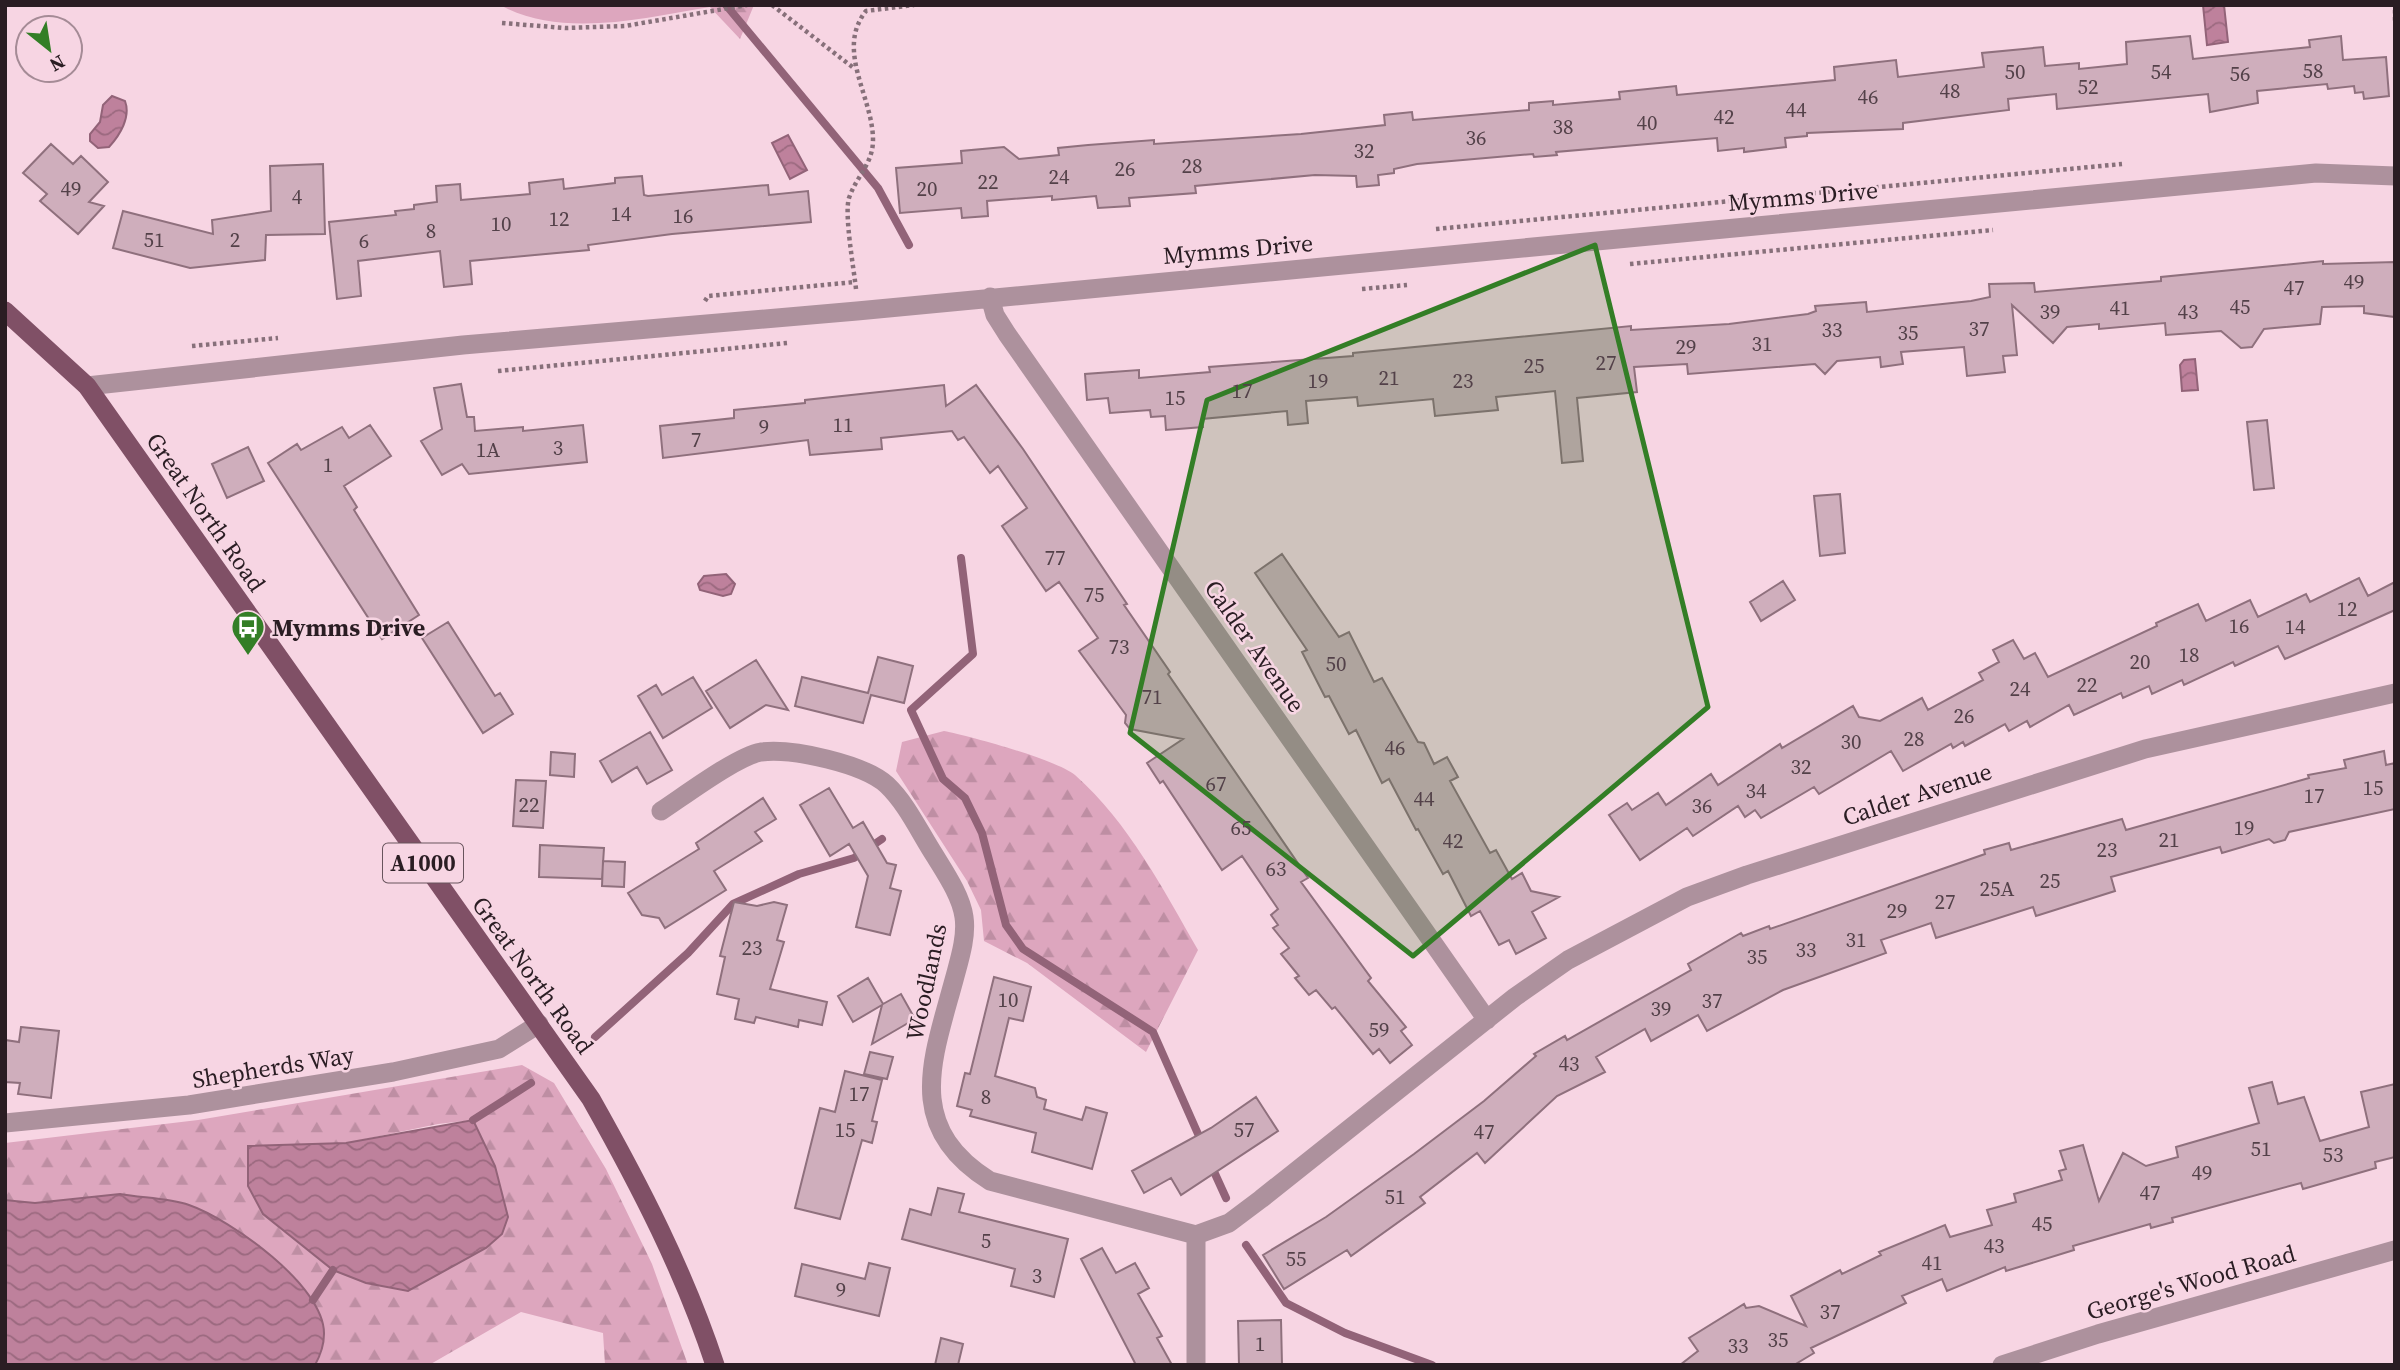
<svg xmlns="http://www.w3.org/2000/svg" width="2400" height="1370" viewBox="0 0 2400 1370" font-family="'Source Serif 4',serif">
<style>
.grass{fill:#dda6be}
.forest{fill:url(#forest-firs);fill-rule:evenodd}
.water{fill:url(#water-waves);stroke:#926378;stroke-width:2}
.lines{fill:none;stroke-linecap:round;stroke-linejoin:round}
.stream{stroke:#926378;stroke-width:8}
.building{fill:#cfaebc;stroke:#8f707d;stroke-width:2}
.path{stroke:#87707a;stroke-width:4.5;stroke-dasharray:3.5 3.5;stroke-linecap:butt}
.minor{stroke:#ad919d;stroke-width:19}
.tertiary{stroke:#ad919d;stroke-width:19}
.primary{stroke:#805066;stroke-width:19}
.marked{fill:#337e26;fill-opacity:0.2;stroke:#337e26;stroke-width:5;stroke-linejoin:round}
.labels{text-anchor:middle;dominant-baseline:central;stroke-width:5;stroke-linejoin:round;paint-order:stroke}
.number-label{font-size:21px;fill:#534149}
.shield{fill:#f7d5e3;stroke:#68545d;stroke-width:2}
.shield-label{font-size:23px;font-weight:bold;fill:#2a1d23}
.street-label{font-size:24px;fill:#2a1d23;stroke:#f7d5e3}
.poi-label{font-size:24px;font-weight:bold;fill:#2a1d23;stroke:#f7d5e3;text-anchor:start}
</style>
<defs>
<pattern id="forest-firs" width="22" height="20" patternUnits="userSpaceOnUse" patternTransform="scale(1.75)"><rect width="22" height="20" fill="#dda6be"/><path d="M5 1l3.5 6h-7zM16 11l3.5 6h-7z" fill="#be8ea3"/></pattern>
<pattern id="water-waves" width="16" height="10" patternUnits="userSpaceOnUse" patternTransform="scale(1.75)"><rect width="16" height="10" fill="#be819c"/><path d="M0 5q4-4 8 0t8 0" fill="none" stroke="#9b697f"/></pattern>
</defs>
<rect width="100%" height="100%" fill="#f7d5e3"/>
<path class="grass" d="M500,5H708L710,7C644,18 561,39 500,5Z"/>
<path class="forest" d="M708,5H754L740,39Z
M944,731C970,736 1057,760 1075,775C1129,823 1163,889 1198,950L1146,1052L1027,963L984,941L981,910L967,881L896,771L902,742Z
M522,1065L554,1083L606,1169L652,1264L688,1365H605L603,1333L521,1312L429,1365H315L321,1354L120,1194L35,1203L5,1200V1143L198,1120ZM473,1120L445,1269L408,1291L248,1146L346,1143L438,1124Z"/>
<path class="water" d="M2203,5H2224L2228,42L2207,45Z
M112,96L125,101C131,117 120,135 109,147L98,148L90,141V134L100,122L103,105Z
M788,135L807,170L790,179L772,143Z
M2195,359L2198,390L2182,391L2180,365L2184,360Z
M726,574L735,584L731,594L723,596L700,590L698,584L704,576Z
M473,1120L495,1166L508,1217L502,1234L486,1248L408,1291L366,1283L333,1270L263,1214L248,1186V1146L346,1143Z
M120,1194C142,1198 168,1198 189,1205C230,1219 325,1286 324,1334C324,1345 320,1356 315,1365H5V1200L35,1203Z"/>
<g class="lines">
<path class="stream" d="M726,5L878,188L909,245
M961,558L973,654L911,710L943,779L965,798L982,833L1006,925L1023,949L1153,1032L1202,1143
M595,1037L688,953L733,904L799,874L854,858L882,839
M473,1120L531,1083
M1211,1165L1226,1198
M1246,1245L1286,1303L1345,1333L1432,1365
M313,1300L333,1270"/>
</g>
<path class="building" d="M2190,36L2193,59L2310,47L2309,40L2341,36L2343,60L2386,57L2389,96L2364,99L2363,92L2355,93L2354,86L2328,89L2327,84L2257,91L2258,103L2210,112L2208,94L2057,109L2056,94L2008,99L2009,110L1903,123V129L1807,133V136L1785,138L1786,147L1744,152V148L1718,151L1717,138L1556,152L1557,155L1534,157L1533,154L1417,164L1394,169V173L1378,175L1379,185L1357,187L1356,176L1315,175L1195,186L1196,193L1129,198L1130,206L1098,208L1096,196L1052,200V196L987,201L988,216L962,218L961,208L900,213L896,168L962,163L961,151L1004,147L1019,159L1059,155L1058,148L1088,145L1154,140V144L1301,134L1385,125L1384,115L1412,112L1413,120L1529,110V103L1553,101V105L1620,99L1619,92L1676,86L1677,95L1835,80L1834,67L1896,60L1898,77L1984,67L1982,53L2043,47L2045,66L2079,63V69L2127,64L2126,42Z
M51,144L73,164L81,156L108,182L89,202L104,206L78,234L40,201L47,194L23,173Z
M323,164L325,234L266,235L265,260L190,268L113,248L123,211L213,234L212,220L271,211L270,166Z
M642,176L644,195L648,196L768,185L769,195L808,191L811,222L672,234L588,245L589,250L470,261L472,284L444,287L440,251L358,261L361,296L337,299L329,222L396,215L395,211L414,209V205L437,202L436,186L460,184L461,200L530,194L529,183L563,179L564,189L615,183V178Z
M2323,261V264L2395,262V317L2364,313V306L2322,307L2320,324L2264,329L2252,347L2241,348L2221,331L2166,335L2165,323L2099,329V324L2067,327L2053,343L2012,305L2017,355L2003,356L2005,372L1967,376L1964,347L1901,352L1903,364L1881,367L1880,357L1837,361L1825,374L1815,364L1688,374L1687,364L1634,367L1637,392L1577,398L1583,461L1562,463L1555,391L1496,397L1498,410L1435,416L1433,399L1358,406L1357,397L1306,401L1308,423L1288,425L1287,411L1202,419L1203,427L1166,430L1165,416L1151,417L1150,410L1110,413L1108,398L1087,400L1085,374L1139,370V378L1210,372L1209,367L1353,356V353L1631,326V330L1729,324L1808,314L1816,311L1815,306L1866,302L1867,312L1971,301L1990,297L1989,284L2034,283L2035,292L2161,281V277Z
M461,384L467,417H474L475,431L523,427V431L583,425L587,462L469,474L462,464L442,475L421,441L442,429L434,388Z
M944,385L946,406L976,385L1023,449L1127,604L1124,605L1170,672L1168,674L1308,878L1301,882L1371,978L1368,981L1406,1027L1401,1031L1412,1045L1390,1063L1379,1049L1373,1054L1335,1007L1332,1009L1316,990L1309,995L1295,978L1299,976L1281,954L1289,948L1273,928L1278,925L1271,915L1278,909L1242,856L1222,870L1163,781L1160,783L1147,763L1183,739L1130,729L1125,723L1126,715L1079,651L1098,638L1059,582L1046,591L1002,526L1027,508L998,466L990,473L964,437L958,440L952,431L881,438L882,449L810,455L808,440L663,458L660,426L734,418V410L805,403V400Z
M2267,420L2274,488L2254,490L2247,422Z
M370,425L391,456L344,486L357,507L354,510L419,615L382,639L268,463L297,444L301,450L342,427L349,438Z
M248,447L264,481L227,498L212,464Z
M1840,494L1845,553L1820,556L1814,496Z
M1282,554L1339,637L1349,632L1374,682L1382,678L1418,742L1424,743L1434,764L1447,757L1458,777L1450,781L1490,853L1496,850L1512,879L1522,873L1531,891L1559,897L1532,912L1546,938L1516,954L1509,940L1499,945L1480,911L1471,916L1448,871L1443,874L1418,829L1416,830L1389,779L1382,783L1356,730L1349,734L1329,696L1325,697L1302,652L1307,650L1255,573Z
M2359,578L2368,596L2395,582V610L2285,659L2278,646L2235,666L2233,662L2184,685L2182,680L2152,694L2149,686L2123,698L2121,693L2074,715L2069,705L2030,727L2027,721L2009,731L2005,724L1965,746L1963,742L1953,748L1951,744L1903,771L1891,751L1819,794L1814,787L1761,818L1755,810L1745,817L1738,806L1693,836L1687,828L1640,860L1609,815L1627,803L1632,810L1658,793L1666,805L1711,774L1718,785L1780,744L1782,748L1853,706L1859,717L1880,721L1922,698L1928,710L1983,680L1979,673L1999,662L1993,650L2013,640L2024,659L2035,653L2048,677L2157,626L2156,623L2198,604L2206,621L2250,600L2258,617L2306,594L2310,602Z
M1783,581L1795,600L1761,621L1750,602Z
M448,622L495,696L500,693L513,714L483,733L422,638Z
M878,657L913,666L904,703L871,695L863,723L795,706L802,677L868,693Z
M756,660L788,710L766,705L730,728L706,691Z
M693,677L712,708L663,738L638,696L656,685L662,695Z
M650,732L672,770L647,784L637,767L612,782L600,761Z
M2384,751L2386,765L2395,763V809L2289,832L2285,840L2274,843L2269,839L2222,853L2220,847L2111,877L2115,891L2036,916L2033,907L1936,938L1931,923L1881,940L1886,953L1783,990L1707,1031L1698,1015L1651,1041L1645,1029L1596,1057L1605,1072L1557,1096L1485,1163L1477,1153L1420,1197L1425,1203L1351,1256L1347,1250L1284,1289L1263,1255L1326,1217L1414,1154L1484,1101L1536,1056L1534,1054L1565,1036L1567,1040L1691,970L1688,964L1741,933L1743,936L1769,926L1770,929L1985,854L1984,850L2009,843L2011,850L2122,819L2126,830L2309,778L2308,775L2346,768L2344,760Z
M551,752L575,754L574,777L550,775Z
M516,780L546,781L543,828L513,826Z
M829,788L853,828L863,822L887,863L896,865L890,888L901,891L890,935L856,927L868,876L849,844L830,856L800,805Z
M763,798L776,819L755,832L762,841L714,871L726,890L665,928L659,918L642,915L628,893L699,849L696,843Z
M540,845L604,848L602,879L539,877Z
M603,861L625,862L624,887L602,886Z
M734,902L757,906L774,902L787,905L777,940L784,942L770,989L827,1002L822,1025L799,1020L798,1027L756,1017L754,1023L735,1019L739,999L717,994L725,957L720,956Z
M994,977L1031,987L1023,1021L1009,1018L995,1076L1035,1088L1037,1097L1046,1100L1044,1109L1082,1120L1086,1107L1107,1113L1092,1169L1032,1152L1036,1133L970,1116L972,1110L957,1106L965,1073L970,1074Z
M868,978L883,1004L901,994L915,1019L872,1044L882,1005L853,1022L838,996Z
M21,1027L59,1031L51,1098L18,1094L20,1083L5,1082V1040L19,1042Z
M870,1052L893,1057L887,1079L864,1074Z
M845,1071L882,1080L872,1121L877,1122L872,1143L862,1140L840,1219L795,1208L820,1108L835,1112Z
M2272,1082L2278,1104L2304,1097L2320,1141L2369,1127L2361,1092L2395,1084V1157L2375,1162L2376,1168L2303,1189L2301,1183L2172,1218L2173,1222L2151,1228L2150,1224L2073,1246L2074,1250L2006,1271L2005,1267L1947,1291L1942,1279L1902,1296L1906,1303L1811,1348L1814,1353L1794,1365H1680L1698,1351L1689,1338L1744,1304L1746,1308L1759,1306L1806,1326L1791,1296L1840,1270L1842,1274L1881,1255L1879,1252L1945,1225L1950,1237L1992,1225L1987,1210L2016,1202L2014,1194L2062,1180L2059,1171L2066,1169L2060,1151L2083,1145L2099,1201L2123,1153L2146,1166L2178,1157L2176,1147L2259,1123L2249,1088Z
M1256,1097L1278,1131L1181,1195L1171,1178L1144,1193L1132,1171L1211,1128Z
M938,1188L964,1194L959,1212L1068,1239L1054,1297L1011,1286L1015,1269L902,1239L910,1209L931,1215Z
M1102,1248L1116,1273L1135,1263L1149,1288L1138,1294L1162,1336L1157,1338L1172,1365H1136L1081,1259Z
M869,1263L890,1268L879,1316L795,1296L802,1264L865,1279Z
M1281,1320L1282,1365H1239L1238,1321Z
M941,1338L963,1344L958,1365H935Z"/>
<g class="lines">
<path class="path" d="M772,5L855,69
M2395,10V24
M502,23L565,28L625,26L747,5
M1436,229L2122,164
M1630,264L1993,230
M856,289C854,270 844,214 849,198C856,177 873,164 873,140C873,97 835,50 866,11L914,5
M1362,289L1407,285
M705,301L708,296L855,282
M192,346L278,338
M498,371L787,343"/>
<path class="minor" d="M990,297L995,315L1007,334L1487,1020
M87,386L463,345L857,311L2316,173L2395,176
M661,811C684,796 737,756 761,752C793,748 864,764 887,785C907,804 920,833 935,856C946,874 961,896 964,917C967,937 959,961 954,980C932,1061 904,1127 990,1181L1196,1235
M1196,1235L1229,1223L1261,1199L1515,997L1568,960L1687,897L1747,875L2145,749L2395,693
M1196,1365V1235
M2002,1365L2098,1334L2395,1250"/>
<path class="tertiary" d="M5,1123L189,1105L393,1072L499,1049L539,1024"/>
<path class="primary" d="M5,311L87,386L591,1099C640,1186 684,1271 715,1365"/>
</g>
<path class="marked" d="M1595,245L1708,707L1413,956L1130,733L1207,400Z"/>
<defs>
<symbol id="bus-pin" viewBox="-11 -11 22 30"><path d="M0 17L-7.5 6A9.5 9.5 0 1 1 7.5 6Z" fill="#337e26" stroke="#f7d5e3"/><path d="M-5-6H5V4H4V6H2V4H-2V6H-4V4H-5ZM-3.5-4V0h7V-4ZM-3.5 1.2v1.5H-2V1.2ZM2 1.2v1.5H3.5V1.2Z" fill="#fff"/></symbol>
</defs>
<g fill-rule="evenodd">
<use href="#bus-pin" x="229" y="608" width="38" height="52"/>
</g>
<g class="labels">
<g class="number-label">
<text x="2313" y="70">58</text>
<text x="2015" y="71">50</text>
<text x="2161" y="71">54</text>
<text x="2240" y="73">56</text>
<text x="2088" y="86">52</text>
<text x="1950" y="90">48</text>
<text x="1868" y="96">46</text>
<text x="1796" y="109">44</text>
<text x="1724" y="116">42</text>
<text x="1647" y="122">40</text>
<text x="1563" y="126">38</text>
<text x="1476" y="137">36</text>
<text x="1364" y="150">32</text>
<text x="1192" y="165">28</text>
<text x="1125" y="168">26</text>
<text x="1059" y="176">24</text>
<text x="988" y="181">22</text>
<text x="71" y="188">49</text>
<text x="927" y="188">20</text>
<text x="297" y="196">4</text>
<text x="621" y="213">14</text>
<text x="683" y="215">16</text>
<text x="559" y="218">12</text>
<text x="501" y="223">10</text>
<text x="431" y="230">8</text>
<text x="154" y="239">51</text>
<text x="235" y="239">2</text>
<text x="364" y="240">6</text>
<text x="2354" y="281">49</text>
<text x="2294" y="287">47</text>
<text x="2240" y="306">45</text>
<text x="2120" y="307">41</text>
<text x="2050" y="311">39</text>
<text x="2188" y="311">43</text>
<text x="1979" y="328">37</text>
<text x="1832" y="329">33</text>
<text x="1908" y="332">35</text>
<text x="1762" y="343">31</text>
<text x="1686" y="346">29</text>
<text x="1606" y="362">27</text>
<text x="1534" y="365">25</text>
<text x="1389" y="377">21</text>
<text x="1318" y="380">19</text>
<text x="1463" y="380">23</text>
<text x="1242" y="390">17</text>
<text x="1175" y="397">15</text>
<text x="843" y="424">11</text>
<text x="764" y="426">9</text>
<text x="696" y="439">7</text>
<text x="558" y="447">3</text>
<text x="488" y="449">1A</text>
<text x="328" y="464">1</text>
<text x="1055" y="557">77</text>
<text x="1094" y="594">75</text>
<text x="2347" y="608">12</text>
<text x="2239" y="625">16</text>
<text x="2295" y="626">14</text>
<text x="1119" y="646">73</text>
<text x="2189" y="654">18</text>
<text x="2140" y="661">20</text>
<text x="1336" y="663">50</text>
<text x="2087" y="684">22</text>
<text x="2020" y="688">24</text>
<text x="1152" y="696">71</text>
<text x="1964" y="715">26</text>
<text x="1914" y="738">28</text>
<text x="1851" y="741">30</text>
<text x="1395" y="747">46</text>
<text x="1801" y="766">32</text>
<text x="1216" y="783">67</text>
<text x="2373" y="787">15</text>
<text x="1756" y="790">34</text>
<text x="2314" y="795">17</text>
<text x="1424" y="798">44</text>
<text x="529" y="804">22</text>
<text x="1702" y="805">36</text>
<text x="1241" y="827">65</text>
<text x="2244" y="827">19</text>
<text x="2169" y="839">21</text>
<text x="1453" y="840">42</text>
<text x="2107" y="849">23</text>
<text x="1276" y="868">63</text>
<text x="2050" y="880">25</text>
<text x="1997" y="888">25A</text>
<text x="1945" y="901">27</text>
<text x="1897" y="910">29</text>
<text x="1856" y="939">31</text>
<text x="752" y="947">23</text>
<text x="1806" y="949">33</text>
<text x="1757" y="956">35</text>
<text x="1008" y="999">10</text>
<text x="1712" y="1000">37</text>
<text x="1661" y="1008">39</text>
<text x="1379" y="1029">59</text>
<text x="1569" y="1063">43</text>
<text x="859" y="1093">17</text>
<text x="986" y="1096">8</text>
<text x="845" y="1129">15</text>
<text x="1244" y="1129">57</text>
<text x="1484" y="1131">47</text>
<text x="2261" y="1148">51</text>
<text x="2333" y="1154">53</text>
<text x="2202" y="1172">49</text>
<text x="2150" y="1192">47</text>
<text x="1395" y="1196">51</text>
<text x="2042" y="1223">45</text>
<text x="986" y="1240">5</text>
<text x="1994" y="1245">43</text>
<text x="1296" y="1258">55</text>
<text x="1932" y="1262">41</text>
<text x="1037" y="1275">3</text>
<text x="841" y="1289">9</text>
<text x="1830" y="1311">37</text>
<text x="1778" y="1339">35</text>
<text x="1260" y="1343">1</text>
<text x="1738" y="1345">33</text>
</g>
<rect class="shield" x="383" y="843.5" width="80" height="39" rx="5"/>
<g class="shield-label">
<text x="423" y="863">A1000</text>
</g>
<g class="street-label">
<text transform="translate(1803 196) rotate(-5)">Mymms Drive</text>
<text transform="translate(1238 249) rotate(-5)">Mymms Drive</text>
<text transform="translate(206 512) rotate(55)">Great North Road</text>
<text transform="translate(1255 646) rotate(55)">Calder Avenue</text>
<text transform="translate(1917 794) rotate(-18)">Calder Avenue</text>
<text transform="translate(533 975) rotate(54)">Great North Road</text>
<text transform="translate(926 982) rotate(-78)">Woodlands</text>
<text transform="translate(273 1067) rotate(-9)">Shepherds Way</text>
<text transform="translate(2191 1282) rotate(-16)">George's Wood Road</text>
</g>
<g class="poi-label">
<text x="272" y="627">Mymms Drive</text>
</g>
</g>
<rect width="2400" height="1370" fill="none" stroke="#2a1d23" stroke-width="14"/>
<g transform="translate(49 49) rotate(150)"><circle r="33" fill="#f7d5e3" stroke="#a58b96" stroke-width="2"/>
<path d="M0-5L12 26L0 18L-12 26Z" fill="#337e26"/>
<text y="-10" font-size="19" font-weight="bold" text-anchor="middle" fill="#2a1d23">N</text>
</g>
</svg>
